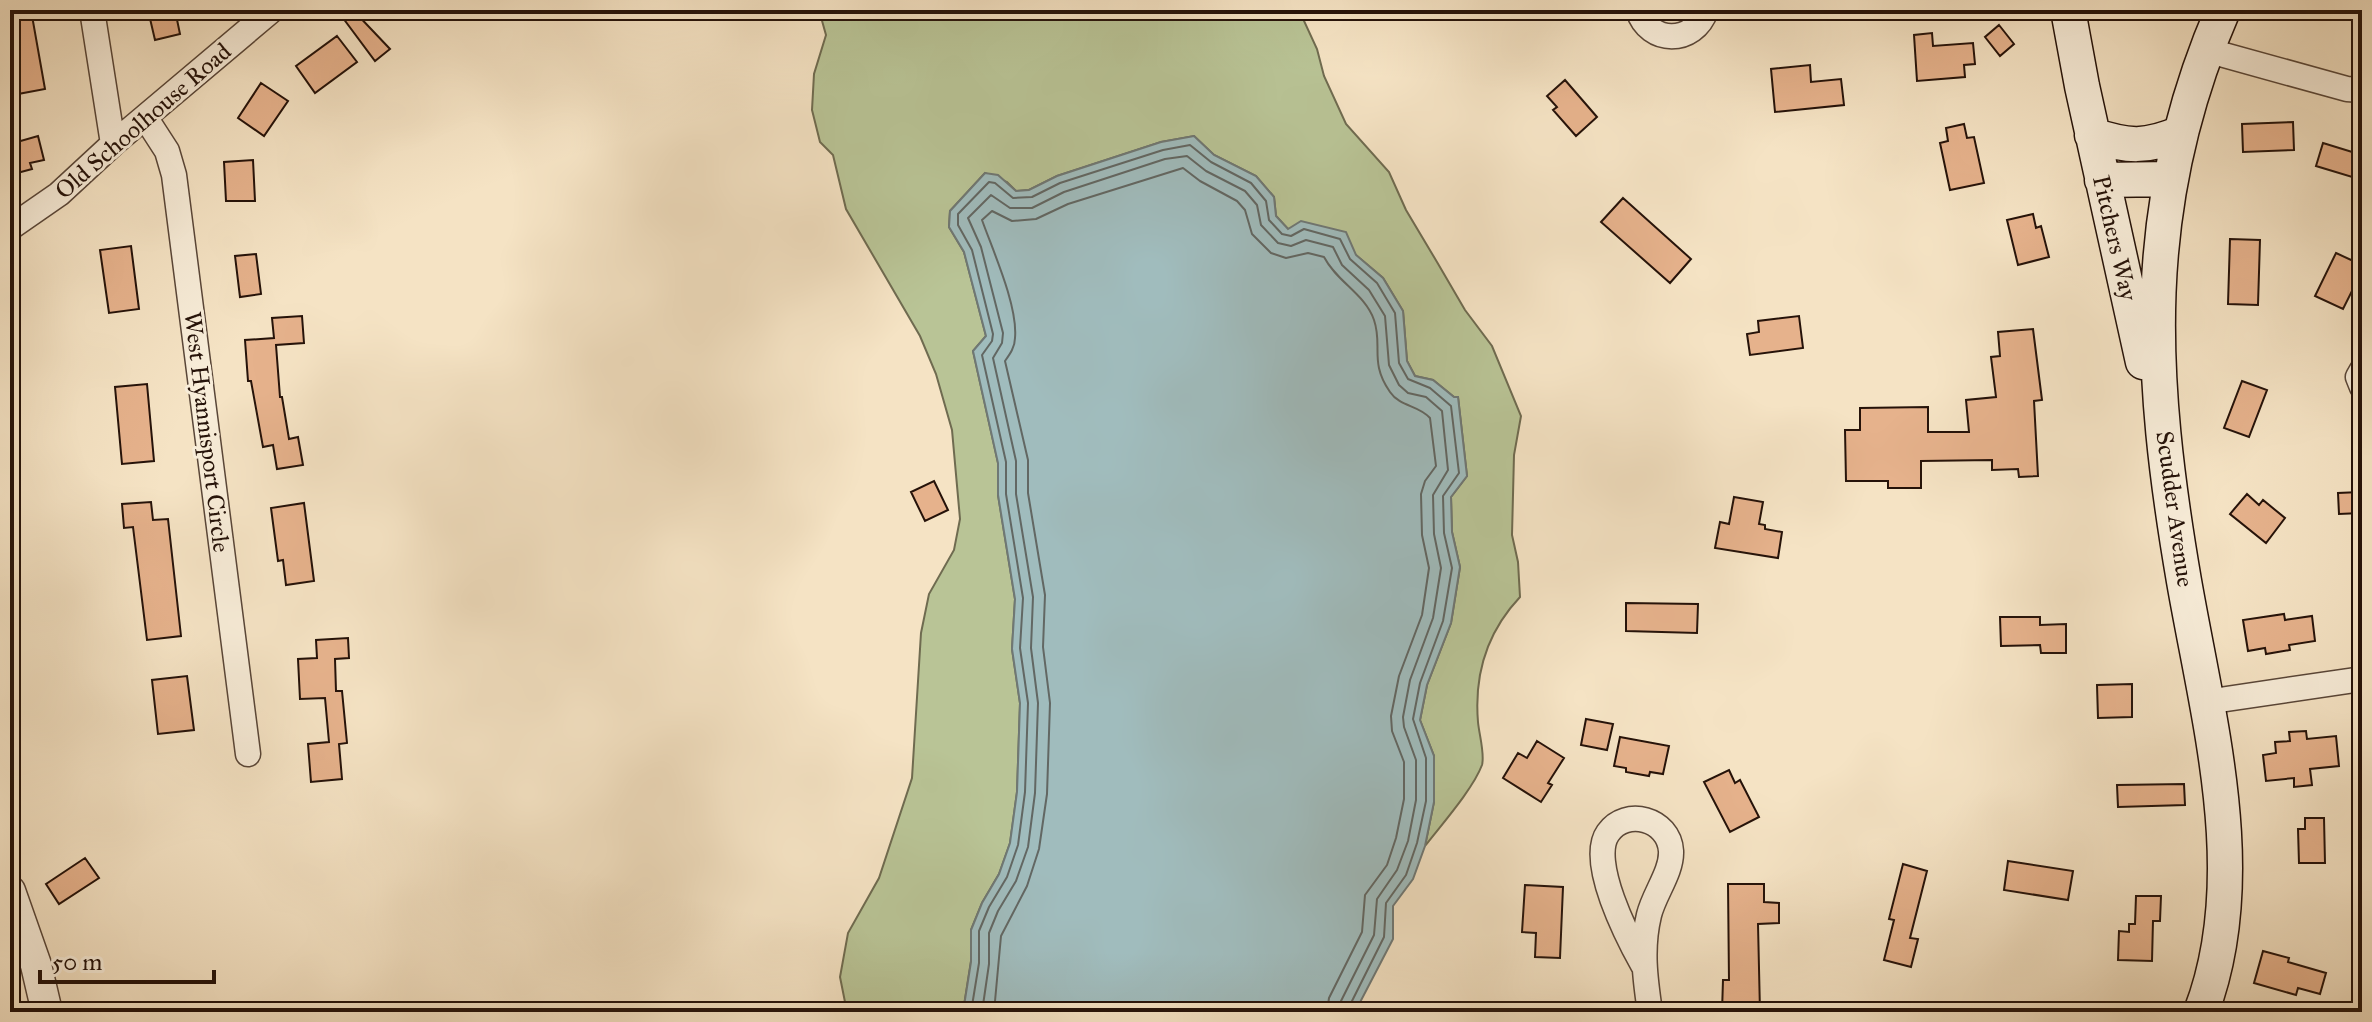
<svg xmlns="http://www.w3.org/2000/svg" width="2372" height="1022" viewBox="0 0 2372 1022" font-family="'IM FELL Great Primer',serif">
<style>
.green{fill:#b9c496;stroke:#6f6b50;stroke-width:2}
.water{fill:#a0bcbd;stroke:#6f7875;stroke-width:2}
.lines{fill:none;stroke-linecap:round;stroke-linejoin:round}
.shore{stroke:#626763;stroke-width:2}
.building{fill:#e6b28c;stroke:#251209;stroke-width:2}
.minor-casing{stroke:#594638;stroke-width:27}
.tertiary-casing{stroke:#594638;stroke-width:33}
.secondary-casing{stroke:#251209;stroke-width:37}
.minor{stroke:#f8edd9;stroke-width:24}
.tertiary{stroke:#f8edd9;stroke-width:30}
.secondary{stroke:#f8edd9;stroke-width:34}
.labels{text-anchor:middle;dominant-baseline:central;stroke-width:6;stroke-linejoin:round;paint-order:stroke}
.street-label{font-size:24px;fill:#251209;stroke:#f8edd9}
</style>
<rect width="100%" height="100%" fill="#f5e3c4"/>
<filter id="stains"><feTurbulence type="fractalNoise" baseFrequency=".0025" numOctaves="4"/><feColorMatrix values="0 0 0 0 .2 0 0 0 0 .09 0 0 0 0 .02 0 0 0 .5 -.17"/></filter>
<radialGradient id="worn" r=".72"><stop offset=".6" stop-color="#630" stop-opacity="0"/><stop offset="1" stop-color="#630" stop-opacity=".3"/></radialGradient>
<path class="green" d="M819,10H1299L1317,49L1324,76L1346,124L1389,172L1406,210L1437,262L1465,310L1492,346L1521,416L1514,455L1512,535L1518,562L1520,597C1487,632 1474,674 1478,722C1479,734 1485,754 1482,765C1473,789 1442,824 1425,846L1434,802V756L1420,720L1427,685L1451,623L1460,567L1452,532L1451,497L1467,476L1458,397H1454L1433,380L1415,376L1407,361L1403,311L1383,278L1356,255L1288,229L1276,216L1274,197L1256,176L1214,155L1194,136L1161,142L1057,176L1029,190L1016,191L1007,182L985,173L950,211L949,227L964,252L986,336L973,351L998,463V495L1015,599L1012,649L1020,703L1017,792L1010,843L999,874L982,903L971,930V961L963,1012H847L840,977L848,933L879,878L912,778L921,633L929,594L954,550L960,519L952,430L936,374L920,336L846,209L833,155L820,142L812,110L814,74L826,35Z"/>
<path class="water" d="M1194,136L1214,155L1256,176L1274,197L1276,216L1288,229L1301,221L1346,232L1356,255L1383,278L1403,311L1407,361L1415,376L1433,380L1454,397H1458L1467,476L1451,497L1452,532L1460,567L1451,623L1427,685L1420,720L1434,756V802L1425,846L1413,879L1393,906V939L1355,1012H963L971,962V930L982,903L999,874L1010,843L1017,792L1020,703L1012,649L1015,599L998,495V463L973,351L986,336L964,252L949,227L950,211L985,173L998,175L1016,191L1029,190L1057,176L1161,142Z"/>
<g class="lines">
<path class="shore" d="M971,1012L979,963V931L989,907L1007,877L1018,845L1025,792L1028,703L1020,648L1023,598L1006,494V462L982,355L992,341L993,334L972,250L958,225V214L989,182L995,183L1013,198L1032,197L1060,183L1163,150L1190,145L1211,162L1251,183L1266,201L1269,220L1282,234L1291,236L1304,229L1340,239L1350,259L1377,283L1395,313L1399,363L1408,379L1430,388L1451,406L1459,473L1443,496L1444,533L1452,568L1443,621L1420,683L1413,719L1426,758V801L1417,843L1406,875L1386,903L1384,937L1350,1005L1349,1012
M982,1012L989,964V933L998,911L1016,881L1028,847L1035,793L1038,703L1031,648L1033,597L1016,494V461L993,358L1002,343L1003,333L981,247L968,218L991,195L1010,208H1032L1064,192L1165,159L1187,156L1206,171L1245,191L1257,205L1261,225L1278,243L1291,246L1306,240L1333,247L1342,265L1369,290L1385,316L1389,365L1399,385L1408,393L1426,397L1442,411L1448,470L1433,495L1434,534L1441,568L1433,618L1410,680L1403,717L1404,727L1416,760V800L1408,841L1397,870L1377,899L1374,935L1341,1001L1339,1012
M994,1012L1001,936L1027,886L1039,849L1047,794L1050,703L1043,647L1045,595L1028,493V460L1005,361C1010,354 1015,347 1015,338C1018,306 993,251 982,220L992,211L1012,221L1036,219L1068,204L1183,168L1200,181L1237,201L1245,210L1252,234L1271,253L1286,258L1308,253L1324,257C1337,282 1365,294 1374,320C1383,346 1369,362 1390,392C1400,407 1419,405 1430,418L1436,466L1425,481L1421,494L1422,535L1429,568L1422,615L1399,676L1391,716L1392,731L1404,762V799L1396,838L1387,865L1365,895L1362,932L1329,998L1327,1012"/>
</g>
<path class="building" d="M10,10H31L45,89L18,94L10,47Z
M148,10H175L180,34L155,40Z
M345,10H353L390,49L375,61L340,14Z
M1999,25L2014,44L2000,56L1985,37Z
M1932,33L1933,46L1973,43L1975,64L1964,65L1965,77L1917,81L1914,35Z
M337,36L357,62L315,93L296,66Z
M1810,65L1811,82L1841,79L1844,105L1775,112L1771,69Z
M1565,80L1597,117L1576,136L1553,110L1557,107L1547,96Z
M261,83L288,101L264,136L238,118Z
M2293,122L2294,150L2243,152L2242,124Z
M1964,124L1967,138L1974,137L1984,183L1950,190L1940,143L1948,141L1946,128Z
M38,136L44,160L30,163L32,169L10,175V144Z
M2323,143L2362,155V180L2316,166Z
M253,160L255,201H226L224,162Z
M1623,198L1691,259L1670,283L1601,222Z
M2033,214L2036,228L2041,226L2049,257L2018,265L2007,220Z
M2230,239L2260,240L2258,305L2228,304Z
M131,246L139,309L109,313L100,250Z
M2336,253L2362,265V271L2343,309L2315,296Z
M256,254L261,294L240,297L235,256Z
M302,316L304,343L276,345L280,397H282L289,439L298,437L303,465L277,469L273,445L263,447L251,381H248L245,340L274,338L272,318Z
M1799,316L1803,348L1750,355L1747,334L1759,332L1758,321Z
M2033,329L2042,400L2034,401L2038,476L2019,477L2018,469L1992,470V460L1921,461V488H1888V481H1846L1845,430H1860V408L1928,407V432H1969L1966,400L1996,397L1991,357L2000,356L1998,332Z
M2242,381L2267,390L2249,437L2224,428Z
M147,384L154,461L122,464L115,387Z
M934,481L948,510L925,521L911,492Z
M2360,492L2361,513L2339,514L2338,493Z
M2247,494L2259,505L2263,500L2285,518L2266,543L2230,514Z
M1734,497L1763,502L1759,524L1765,525V529L1782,532L1778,558L1715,548L1720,522L1729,524Z
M151,502L153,520L168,519L181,636L147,640L133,527L124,528L122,504Z
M304,503L314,581L286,585L283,560L278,561L271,508Z
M1626,603L1698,604L1697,633L1626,631Z
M2284,614L2285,620L2312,616L2315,641L2289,645L2290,650L2266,654L2265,648L2248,651L2243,620Z
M2000,617H2040V625L2066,624V653H2041L2040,645L2001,646Z
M348,638L349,658L335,659L336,691H342L347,743L339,744L342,779L311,782L308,744L329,742L325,698L300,699L298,659L317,658L316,640Z
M187,676L194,730L158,734L152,680Z
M2132,684V717L2098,718L2097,685Z
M1586,719L1613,724L1607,750L1581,745Z
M2306,731L2307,739L2336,736L2339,766L2310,769L2312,785L2294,787V778L2266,781L2263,755L2276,753L2275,742L2290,741L2289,732Z
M1620,737L1669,746L1663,774L1650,772L1649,776L1626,772V768L1614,766Z
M1537,741L1564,758L1548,783L1552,785L1541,802L1503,778L1518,753L1527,758Z
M1729,770L1735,783L1740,780L1759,817L1730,832L1704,782Z
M2184,784L2185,805L2118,807L2117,785Z
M2305,818H2324L2325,863H2299L2298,829H2305Z
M85,858L99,878L59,904L46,884Z
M2008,861L2073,871L2068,900L2004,890Z
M1903,864L1927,871L1910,938L1918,939L1911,967L1884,960L1894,920L1889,919Z
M1728,884H1764V902L1779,903V923L1758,924L1760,1012H1722L1723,980H1729Z
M1525,885L1563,887L1560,958L1535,957L1536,933L1522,932Z
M2136,896H2161L2160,921H2153L2152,961L2118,960L2119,931L2129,932V924H2135Z
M2263,951L2289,958L2288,962L2326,973L2320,994L2298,988L2296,995L2254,983Z"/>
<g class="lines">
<defs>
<path id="minor" d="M92,10L113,144
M1638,10C1649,45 1694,45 1706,10
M2206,50L2347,89L2362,90
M145,117L167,151L174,175L248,754
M10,228L59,194L113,144L272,10
M2362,370L2358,377L2362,387
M2206,702L2362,679
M1643,965C1628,938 1588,861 1608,833C1626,807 1669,819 1671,851C1672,872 1654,894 1649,915C1641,948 1645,978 1650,1012"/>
<path id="tertiary" d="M10,891L36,965L47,1012"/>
<path id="secondary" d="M2068,10L2082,86L2143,362
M2092,135C2128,147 2146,148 2181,133
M2102,180L2171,179
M2201,1012C2253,877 2208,719 2184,581C2149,377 2138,205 2223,10"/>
</defs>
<use href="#minor" class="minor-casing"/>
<use href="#tertiary" class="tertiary-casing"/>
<use href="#secondary" class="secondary-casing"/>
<use href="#minor" class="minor"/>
<use href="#tertiary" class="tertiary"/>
<use href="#secondary" class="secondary"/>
</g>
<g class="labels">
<g class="street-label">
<text transform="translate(143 121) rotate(-41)">Old Schoolhouse Road</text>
<text transform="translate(2115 238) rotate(77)">Pitchers Way</text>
<text transform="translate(207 432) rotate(83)">West Hyannisport Circle</text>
<text transform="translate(2175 509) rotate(82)">Scudder Avenue</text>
</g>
</g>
<rect width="2372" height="1022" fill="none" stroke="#f5e3c4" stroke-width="40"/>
<rect x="12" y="12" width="2348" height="998" fill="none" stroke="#251209" stroke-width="4"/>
<rect x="20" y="20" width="2332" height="982" fill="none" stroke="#251209" stroke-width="2"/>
<path d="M40 970v12h174v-12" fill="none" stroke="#251209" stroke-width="4"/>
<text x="52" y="970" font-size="24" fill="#251209" stroke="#f8edd9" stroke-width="6" paint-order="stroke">50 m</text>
<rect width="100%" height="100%" filter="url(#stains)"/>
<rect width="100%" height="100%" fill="url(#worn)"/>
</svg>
